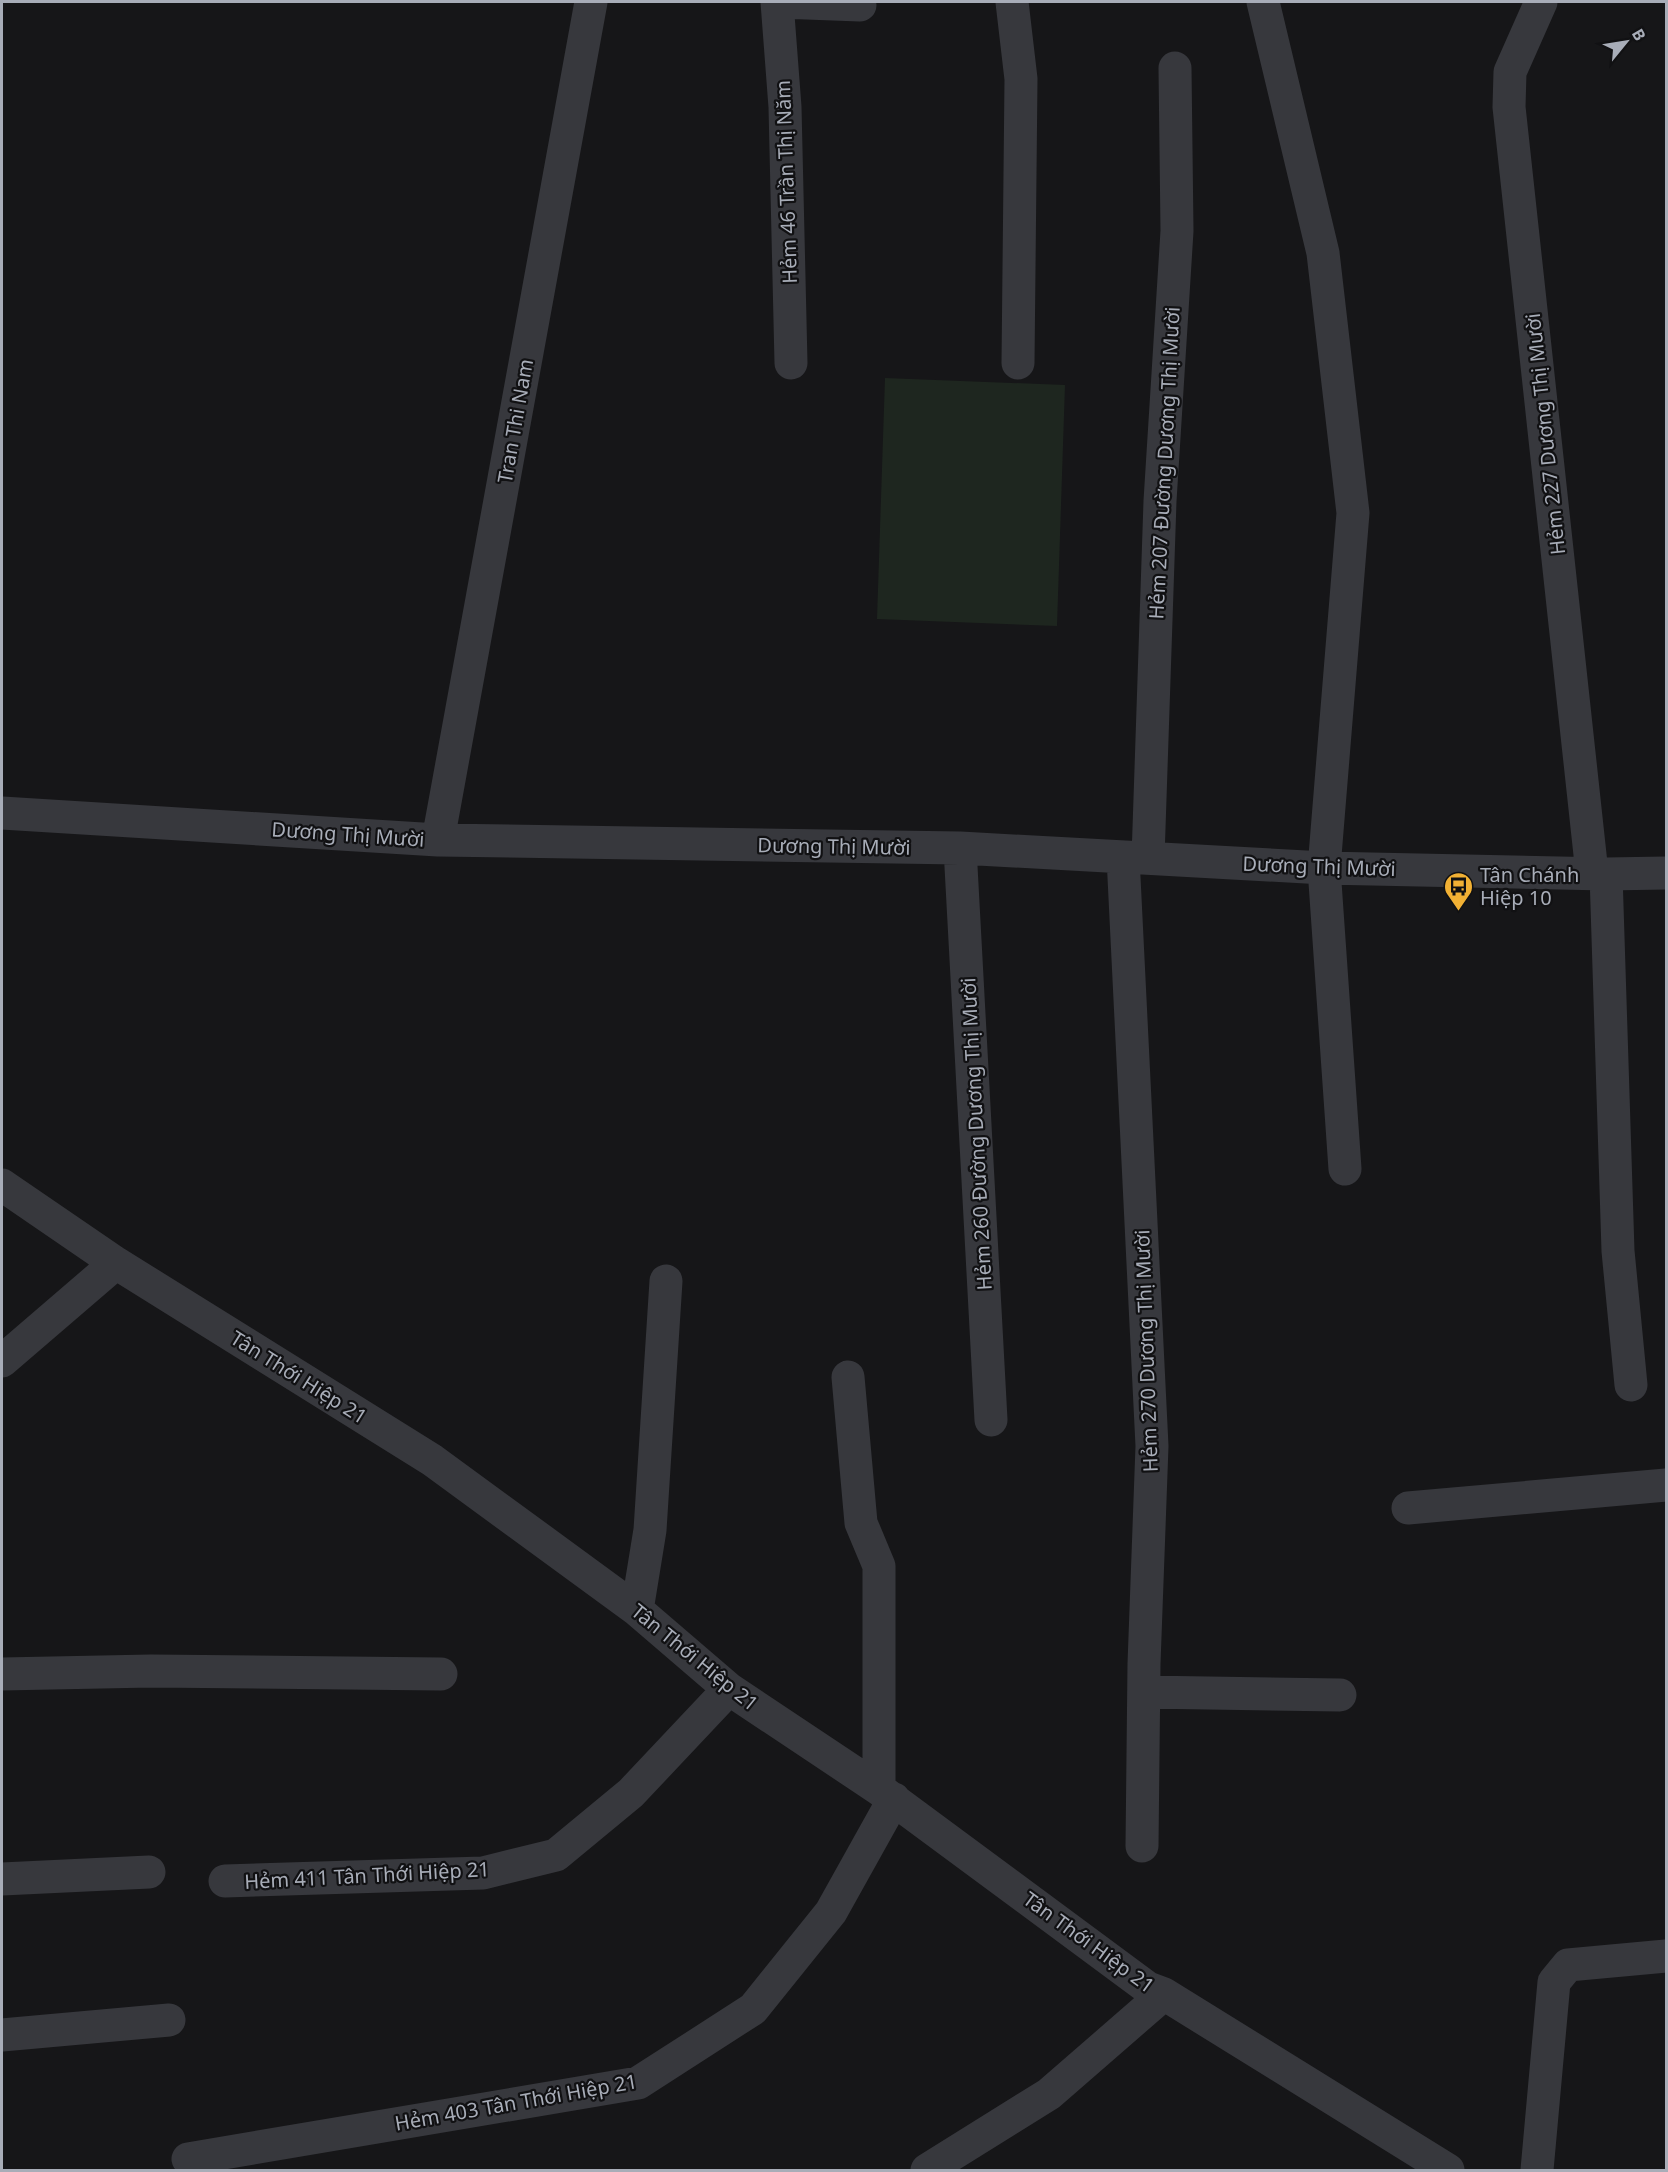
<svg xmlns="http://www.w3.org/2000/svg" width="1668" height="2172" viewBox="0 0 1668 2172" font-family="'Noto Sans',sans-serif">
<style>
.green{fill:#1e261f}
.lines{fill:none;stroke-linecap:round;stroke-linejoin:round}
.minor{stroke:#37383d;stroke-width:33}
.labels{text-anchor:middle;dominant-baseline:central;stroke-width:4.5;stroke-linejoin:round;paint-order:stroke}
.street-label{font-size:20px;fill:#a8adb8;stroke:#111113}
.poi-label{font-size:20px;fill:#a8adb8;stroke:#111113;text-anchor:start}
</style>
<rect width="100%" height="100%" fill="#161618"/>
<path class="green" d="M885,378L1065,385L1057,626L877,619Z"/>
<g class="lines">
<path class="minor" d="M777,2L785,107L791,363
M780,2L860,5L859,2
M1012,2L1021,79L1018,363
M1263,2L1323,253L1353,513L1324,868L1345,1169
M1541,2L1510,72L1509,107L1592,873
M2,813L438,840L960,848L1324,868L1606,874L1666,873
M438,840L591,2
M960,848L991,1420
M1123,857L1152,1446L1144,1664L1142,1846
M1148,858L1160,501L1177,231L1175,68
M1606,874L1618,1251L1631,1385
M2,1185L116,1263L432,1460L637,1610L729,1689L879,1789L1148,1988L1164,1994L1448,2170
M2,1361L116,1263
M848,1377L861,1523L879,1566V1789
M1408,1508L1666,1485
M637,1610L650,1530L666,1281
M2,1674L151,1671L441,1674
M1144,1692L1340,1695
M2,1879L149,1872
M225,1881L483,1873L556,1855L631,1793L729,1689
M2,2035L169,2020
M188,2159L638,2083L753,2009L831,1912L894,1799
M927,2170L1049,2094L1164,1994
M1537,2170L1554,1982L1568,1965L1666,1956"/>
</g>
<defs>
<symbol id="bus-pin" viewBox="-11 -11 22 30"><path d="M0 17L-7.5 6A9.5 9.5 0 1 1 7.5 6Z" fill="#f2b134" stroke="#111113"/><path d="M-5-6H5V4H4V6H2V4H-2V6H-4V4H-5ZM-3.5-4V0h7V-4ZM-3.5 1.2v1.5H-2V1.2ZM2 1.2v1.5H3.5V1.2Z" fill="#111"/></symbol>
</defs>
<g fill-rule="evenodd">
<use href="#bus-pin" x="1442" y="870" width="33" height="45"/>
</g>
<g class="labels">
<g class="street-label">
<text transform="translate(786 182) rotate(-92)">Hẻm 46 Trần Thị Năm</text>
<text transform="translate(515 421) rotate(-80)">Tran Thi Nam</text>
<text transform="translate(1545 434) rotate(-96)">Hẻm 227 Dương Thị Mười</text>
<text transform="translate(1164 463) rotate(-87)">Hẻm 207 Đường Dương Thị Mười</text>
<text transform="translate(348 834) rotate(4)">Dương Thị Mười</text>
<text transform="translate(834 846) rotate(1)">Dương Thị Mười</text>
<text transform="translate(1319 866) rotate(2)">Dương Thị Mười</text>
<text transform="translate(976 1134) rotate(-93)">Hẻm 260 Đường Dương Thị Mười</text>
<text transform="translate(1146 1351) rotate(-92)">Hẻm 270 Dương Thị Mười</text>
<text transform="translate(299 1377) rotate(32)">Tân Thới Hiệp 21</text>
<text transform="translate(695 1657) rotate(39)">Tân Thới Hiệp 21</text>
<text transform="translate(367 1875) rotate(-3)">Hẻm 411 Tân Thới Hiệp 21</text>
<text transform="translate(1089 1942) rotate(36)">Tân Thới Hiệp 21</text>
<text transform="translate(516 2102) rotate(-10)">Hẻm 403 Tân Thới Hiệp 21</text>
</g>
<g class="poi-label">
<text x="1480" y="874">Tân Chánh<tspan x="1480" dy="23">Hiệp 10</tspan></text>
</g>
</g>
<rect width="1668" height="2172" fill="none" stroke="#a8adb8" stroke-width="6"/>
<g transform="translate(1626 42) rotate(60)" stroke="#111113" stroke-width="4.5" paint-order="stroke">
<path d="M0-4.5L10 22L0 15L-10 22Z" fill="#a8adb8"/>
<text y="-9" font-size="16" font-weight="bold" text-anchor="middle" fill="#a8adb8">B</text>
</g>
</svg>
